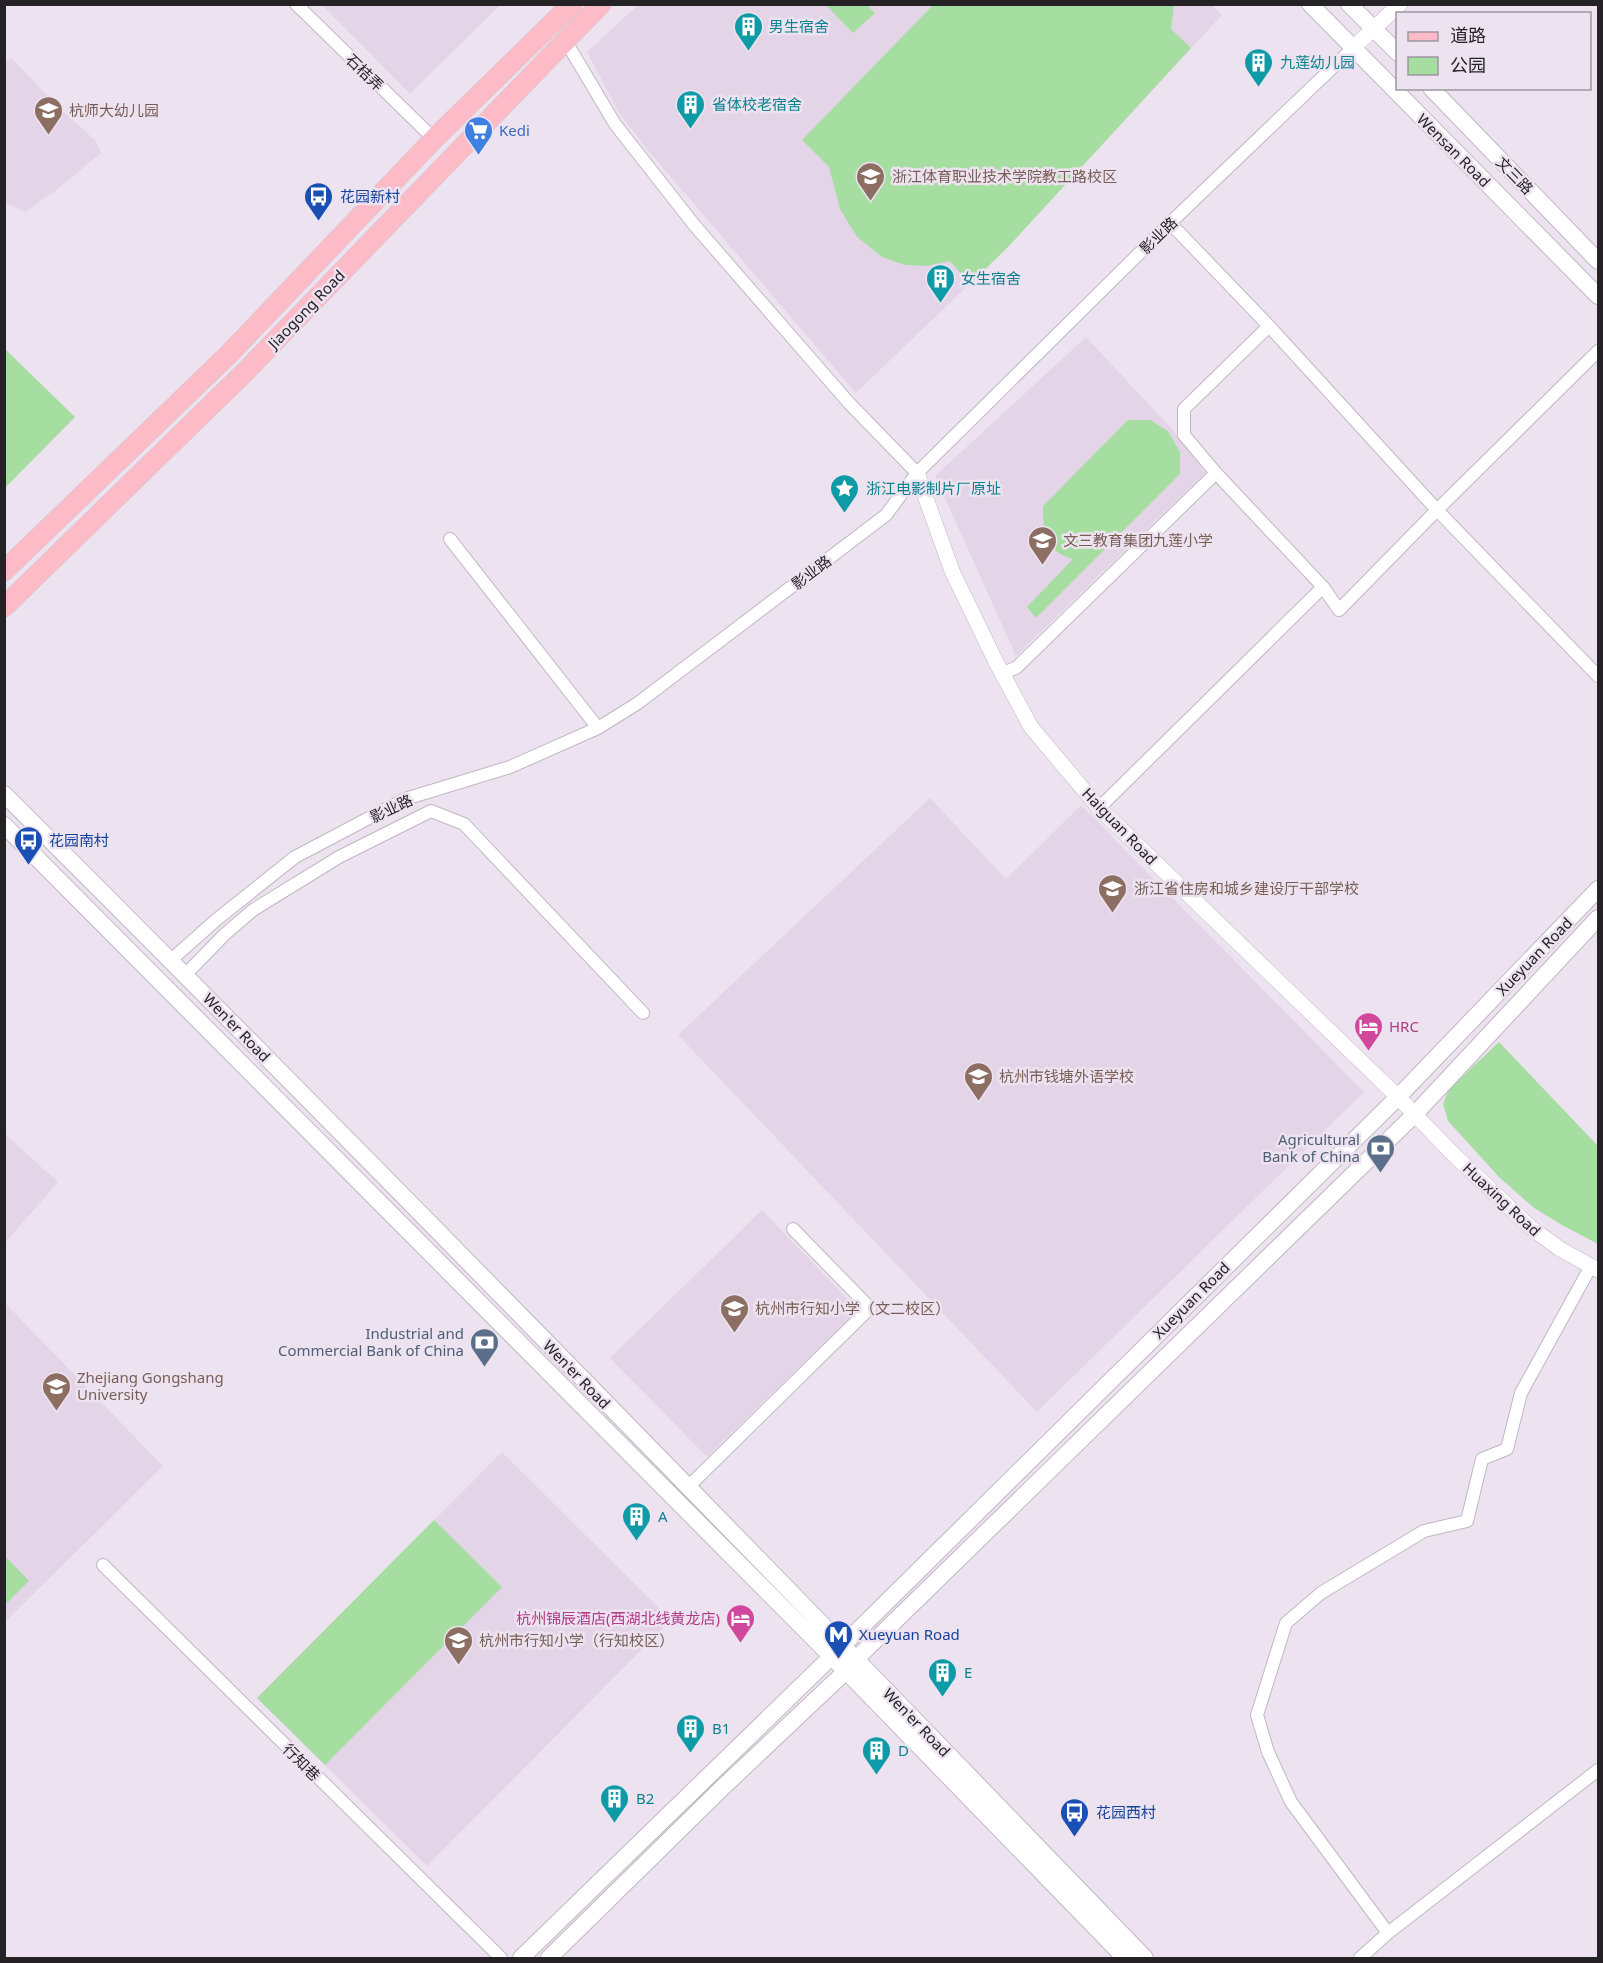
<svg xmlns="http://www.w3.org/2000/svg" width="1603" height="1963" viewBox="0 0 1603 1963" font-family="'Noto Sans','Noto Sans SC',sans-serif">
<style>
.built{fill:#e4d4e8}
.green{fill:#a6dda1}
.lines{fill:none;stroke-linecap:round;stroke-linejoin:round}
.minor-casing{stroke:#c1b6c3;stroke-width:14}
.tertiary-casing{stroke:#c1b6c3;stroke-width:16}
.secondary-casing{stroke:#c1b6c3;stroke-width:18}
.primary-casing{stroke:#cbcacb;stroke-width:21}
.minor{stroke:#fff;stroke-width:12}
.tertiary{stroke:#fff;stroke-width:15}
.secondary{stroke:#fff;stroke-width:16}
.primary{stroke:#fdbbc8;stroke-width:20}
.labels{text-anchor:middle;dominant-baseline:central;stroke-width:5;stroke-linejoin:round;paint-order:stroke}
.culture-label{font-size:15px;fill:#0d838f;stroke:#ede3f0;text-anchor:start}
.street-label{font-size:15px;fill:#252226;stroke:#ede3f0}
.education-label{font-size:15px;fill:#785e54;stroke:#ede3f0;text-anchor:start}
.shop-label{font-size:15px;fill:#366cbe;stroke:#ede3f0;text-anchor:start}
.transit-label{font-size:15px;fill:#164399;stroke:#ede3f0;text-anchor:start}
.hotel-label{font-size:15px;fill:#b23c85;stroke:#ede3f0;text-anchor:start}
.service-label{font-size:15px;fill:#4e5e75;stroke:#ede3f0;text-anchor:end}
</style>
<rect width="100%" height="100%" fill="#ede3f0"/>
<path class="built" d="M1211,4L1222,15L1008,247L856,393L651,154L619,113L587,52L638,5Z
M322,5H500L410,94Z
M11,58L61,109L96,141L101,153L54,192L25,212L5,203L4,63Z
M1086,337L1172,429L1205,473L1016,656L935,476Z
M930,798L1006,879L1081,805L1364,1092L1037,1412L678,1035Z
M5,1134L58,1182L5,1243Z
M762,1210L858,1310L707,1457L610,1358Z
M5,1303L163,1466L5,1622Z
M502,1452L671,1620L427,1866L257,1698Z"/>
<path class="green" d="M934,4L1174,5L1171,29L1191,48L1008,247L970,284L950,261L927,266L905,265L882,257L857,237L840,209L829,167L802,140Z
M826,5H867L875,13L853,33Z
M4,348L75,417L5,488H4Z
M1128,420H1150L1168,431L1180,452V474L1036,618L1027,607L1073,559C1044,551 1043,532 1043,506Z
M1499,1042L1598,1146V1244L1562,1225L1534,1208L1499,1177L1448,1121L1443,1104L1449,1089Z
M434,1520L502,1587L325,1765L257,1698Z
M5,1556L29,1581L5,1605H4Z"/>
<g class="lines">
<defs>
<path id="minor" d="M296,4L434,139
M565,40L615,124L695,226L849,403L917,473
M1170,223L1269,326L1437,510L1598,676
M1269,326L1184,409V435L1216,473L1323,587L1339,610L1437,510L1598,351
M450,539L598,728
M1002,673L1016,668L1216,473
M1099,808L1323,587
M171,960L216,920L295,857L405,799L510,767L598,728L638,703L886,515L917,473L1170,223L1353,48
M185,975L224,935L253,910L339,857L431,811L464,824L643,1013
M688,1487L870,1308L793,1229
M103,1565L501,1958
M1388,1933L1291,1802L1268,1752L1257,1715L1286,1623L1321,1593L1424,1531L1467,1521L1482,1459L1507,1449L1521,1393L1591,1266
M1360,1958L1388,1933L1598,1770"/>
<path id="tertiary" d="M1353,48L1400,4
M917,473L952,571L996,662L1031,727L1099,808L1398,1097L1453,1154L1530,1227L1560,1249L1598,1270"/>
<path id="secondary" d="M1310,4L1598,296
M1349,4L1398,53
M1431,88L1598,261
M4,794C389,1178 768,1567 1145,1958
M4,825L846,1671L1125,1958
M521,1958L831,1657L1398,1097L1598,889
M549,1958L721,1789L846,1671L856,1659L1415,1114L1598,918"/>
<path id="primary" d="M4,571L229,354L434,139L572,4
M4,607L246,371L601,4"/>
</defs>
<use href="#minor" class="minor-casing"/>
<use href="#tertiary" class="tertiary-casing"/>
<use href="#secondary" class="secondary-casing"/>
<use href="#primary" class="primary-casing"/>
<use href="#minor" class="minor"/>
<use href="#tertiary" class="tertiary"/>
<use href="#secondary" class="secondary"/>
<use href="#primary" class="primary"/>
</g>
<defs>
<symbol id="building-pin" viewBox="-11 -11 22 30"><path d="M0 17L-7.5 6A9.5 9.5 0 1 1 7.5 6Z" fill="#0f9aa8" stroke="#ede3f0"/><path d="M-4-6H4V6H1V3H-1V6H-4ZM-2.5-4.3h1.7v1.8h-1.7ZM.8-4.3h1.7v1.8H.8ZM-2.5-1h1.7V.8h-1.7ZM.8-1h1.7V.8H.8Z" fill="#fff"/></symbol>
<symbol id="school-pin" viewBox="-11 -11 22 30"><path d="M0 17L-7.5 6A9.5 9.5 0 1 1 7.5 6Z" fill="#8d6e63" stroke="#ede3f0"/><path d="M0-5L7-2L0 1L-7-2ZM-4 1L0 2.5L4 1V4Q0 6-4 4Z" fill="#fff"/></symbol>
<symbol id="supermarket-pin" viewBox="-11 -11 22 30"><path d="M0 17L-7.5 6A9.5 9.5 0 1 1 7.5 6Z" fill="#3f7fe0" stroke="#ede3f0"/><path d="M-6-5.5h2.5l.6 2H6L4.5 2H-2.5L-4.4-4H-6ZM-1.5 3.2a1.3 1.3 0 1 0 .1 0ZM3 3.2a1.3 1.3 0 1 0 .1 0Z" fill="#fff"/></symbol>
<symbol id="bus-pin" viewBox="-11 -11 22 30"><path d="M0 17L-7.5 6A9.5 9.5 0 1 1 7.5 6Z" fill="#1a4fb4" stroke="#ede3f0"/><path d="M-5-6H5V4H4V6H2V4H-2V6H-4V4H-5ZM-3.5-4V0h7V-4ZM-3.5 1.2v1.5H-2V1.2ZM2 1.2v1.5H3.5V1.2Z" fill="#fff"/></symbol>
<symbol id="sight-pin" viewBox="-11 -11 22 30"><path d="M0 17L-7.5 6A9.5 9.5 0 1 1 7.5 6Z" fill="#0f9aa8" stroke="#ede3f0"/><path d="M0-6L1.8-2.2L6-1.7L2.9 1.2L3.7 5.4L0 3.3L-3.7 5.4L-2.9 1.2L-6-1.7L-1.8-2.2Z" fill="#fff"/></symbol>
<symbol id="hotel-pin" viewBox="-11 -11 22 30"><path d="M0 17L-7.5 6A9.5 9.5 0 1 1 7.5 6Z" fill="#d1479c" stroke="#ede3f0"/><path d="M-6-4.5h1.5V1H6V5H4.5V3h-9V5H-6ZM-4 0a1.8 1.8 0 1 1 3.6 0ZM.5 0V-2.5h3Q6-2.5 6 0Z" fill="#fff"/></symbol>
<symbol id="bank-pin" viewBox="-11 -11 22 30"><path d="M0 17L-7.5 6A9.5 9.5 0 1 1 7.5 6Z" fill="#5c6f8a" stroke="#ede3f0"/><path d="M-6-4H6V4H-6ZM0-2.3a2.3 2.3 0 1 0 0 4.6a2.3 2.3 0 1 0 0-4.6Z" fill="#fff"/></symbol>
<symbol id="university-pin" viewBox="-11 -11 22 30"><path d="M0 17L-7.5 6A9.5 9.5 0 1 1 7.5 6Z" fill="#8d6e63" stroke="#ede3f0"/><path d="M0-5L7-2L0 1L-7-2ZM-4 1L0 2.5L4 1V4Q0 6-4 4Z" fill="#fff"/></symbol>
<symbol id="metro-pin" viewBox="-11 -11 22 30"><path d="M0 17L-7.5 6A9.5 9.5 0 1 1 7.5 6Z" fill="#1a4fb4" stroke="#ede3f0"/><path d="M-5.5 5V-5H-3L0 0L3-5H5.5V5H3V-.5L0 4L-3-.5V5Z" fill="#fff"/></symbol>
</defs>
<g fill-rule="evenodd">
<use href="#building-pin" x="732" y="10" width="33" height="45"/>
<use href="#building-pin" x="1242" y="46" width="33" height="45"/>
<use href="#building-pin" x="674" y="88" width="33" height="45"/>
<use href="#school-pin" x="32" y="94" width="33" height="45"/>
<use href="#supermarket-pin" x="462" y="114" width="33" height="45"/>
<use href="#school-pin" x="854" y="160" width="33" height="45"/>
<use href="#bus-pin" x="302" y="180" width="33" height="45"/>
<use href="#building-pin" x="924" y="262" width="33" height="45"/>
<use href="#sight-pin" x="828" y="472" width="33" height="45"/>
<use href="#school-pin" x="1026" y="524" width="33" height="45"/>
<use href="#bus-pin" x="12" y="824" width="33" height="45"/>
<use href="#school-pin" x="1096" y="872" width="33" height="45"/>
<use href="#hotel-pin" x="1352" y="1010" width="33" height="45"/>
<use href="#school-pin" x="962" y="1060" width="33" height="45"/>
<use href="#bank-pin" x="1364" y="1132" width="33" height="45"/>
<use href="#school-pin" x="718" y="1292" width="33" height="45"/>
<use href="#bank-pin" x="468" y="1326" width="33" height="45"/>
<use href="#university-pin" x="40" y="1370" width="33" height="45"/>
<use href="#building-pin" x="620" y="1500" width="33" height="45"/>
<use href="#hotel-pin" x="724" y="1602" width="33" height="45"/>
<use href="#metro-pin" x="822" y="1618" width="33" height="45"/>
<use href="#school-pin" x="442" y="1624" width="33" height="45"/>
<use href="#building-pin" x="926" y="1656" width="33" height="45"/>
<use href="#building-pin" x="674" y="1712" width="33" height="45"/>
<use href="#building-pin" x="860" y="1734" width="33" height="45"/>
<use href="#building-pin" x="598" y="1782" width="33" height="45"/>
<use href="#bus-pin" x="1058" y="1796" width="33" height="45"/>
</g>
<g class="labels">
<g class="culture-label">
<text x="769" y="26">男生宿舍</text>
<text x="1280" y="62">九莲幼儿园</text>
<text x="712" y="104">省体校老宿舍</text>
<text x="961" y="278">女生宿舍</text>
<text x="866" y="488">浙江电影制片厂原址</text>
<text x="658" y="1516">A</text>
<text x="964" y="1672">E</text>
<text x="712" y="1728">B1</text>
<text x="898" y="1750">D</text>
<text x="636" y="1798">B2</text>
</g>
<g class="street-label">
<text transform="translate(365 72) rotate(44)">石桔弄</text>
<text transform="translate(1454 150) rotate(45)">Wensan Road</text>
<text transform="translate(1515 175) rotate(46)">文三路</text>
<text transform="translate(1158 235) rotate(-44)">影业路</text>
<text transform="translate(306 309) rotate(-46)">Jiaogong Road</text>
<text transform="translate(811 572) rotate(-37)">影业路</text>
<text transform="translate(391 808) rotate(-25)">影业路</text>
<text transform="translate(1120 826) rotate(46)">Haiguan Road</text>
<text transform="translate(1534 956) rotate(-46)">Xueyuan Road</text>
<text transform="translate(237 1027) rotate(46)">Wen'er Road</text>
<text transform="translate(1502 1199) rotate(43)">Huaxing Road</text>
<text transform="translate(1191 1300) rotate(-45)">Xueyuan Road</text>
<text transform="translate(577 1374) rotate(46)">Wen'er Road</text>
<text transform="translate(917 1722) rotate(46)">Wen'er Road</text>
<text transform="translate(302 1762) rotate(45)">行知巷</text>
</g>
<g class="education-label">
<text x="69" y="110">杭师大幼儿园</text>
<text x="892" y="176">浙江体育职业技术学院教工路校区</text>
<text x="1063" y="540">文三教育集团九莲小学</text>
<text x="1134" y="888">浙江省住房和城乡建设厅干部学校</text>
<text x="999" y="1076">杭州市钱塘外语学校</text>
<text x="755" y="1308">杭州市行知小学（文二校区）</text>
<text x="77" y="1377">Zhejiang Gongshang<tspan x="77" dy="17">University</tspan></text>
<text x="479" y="1640">杭州市行知小学（行知校区）</text>
</g>
<g class="shop-label">
<text x="499" y="130">Kedi</text>
</g>
<g class="transit-label">
<text x="340" y="196">花园新村</text>
<text x="49" y="840">花园南村</text>
<text x="859" y="1634">Xueyuan Road</text>
<text x="1096" y="1812">花园西村</text>
</g>
<g class="hotel-label">
<text x="1389" y="1026">HRC</text>
<text x="720" y="1618" text-anchor="end">杭州锦辰酒店(西湖北线黄龙店)</text>
</g>
<g class="service-label">
<text x="1360" y="1139">Agricultural<tspan x="1360" dy="17">Bank of China</tspan></text>
<text x="464" y="1333">Industrial and<tspan x="464" dy="17">Commercial Bank of China</tspan></text>
</g>
</g>
<rect width="1603" height="1963" fill="none" stroke="#252226" stroke-width="12"/>
<rect x="1396" y="12" width="195" height="78" fill="#ede3f0" stroke="#9d969f" stroke-width="1.5"/>
<rect x="1408" y="32" width="30" height="9" fill="#fdbbc8" stroke="#9d969f" stroke-width="1.5"/>
<text x="1450" y="42" font-size="18" fill="#252226">道路</text>
<rect x="1408" y="57" width="30" height="18" fill="#a6dda1" stroke="#9d969f" stroke-width="1.5"/>
<text x="1450" y="72" font-size="18" fill="#252226">公园</text>
</svg>
